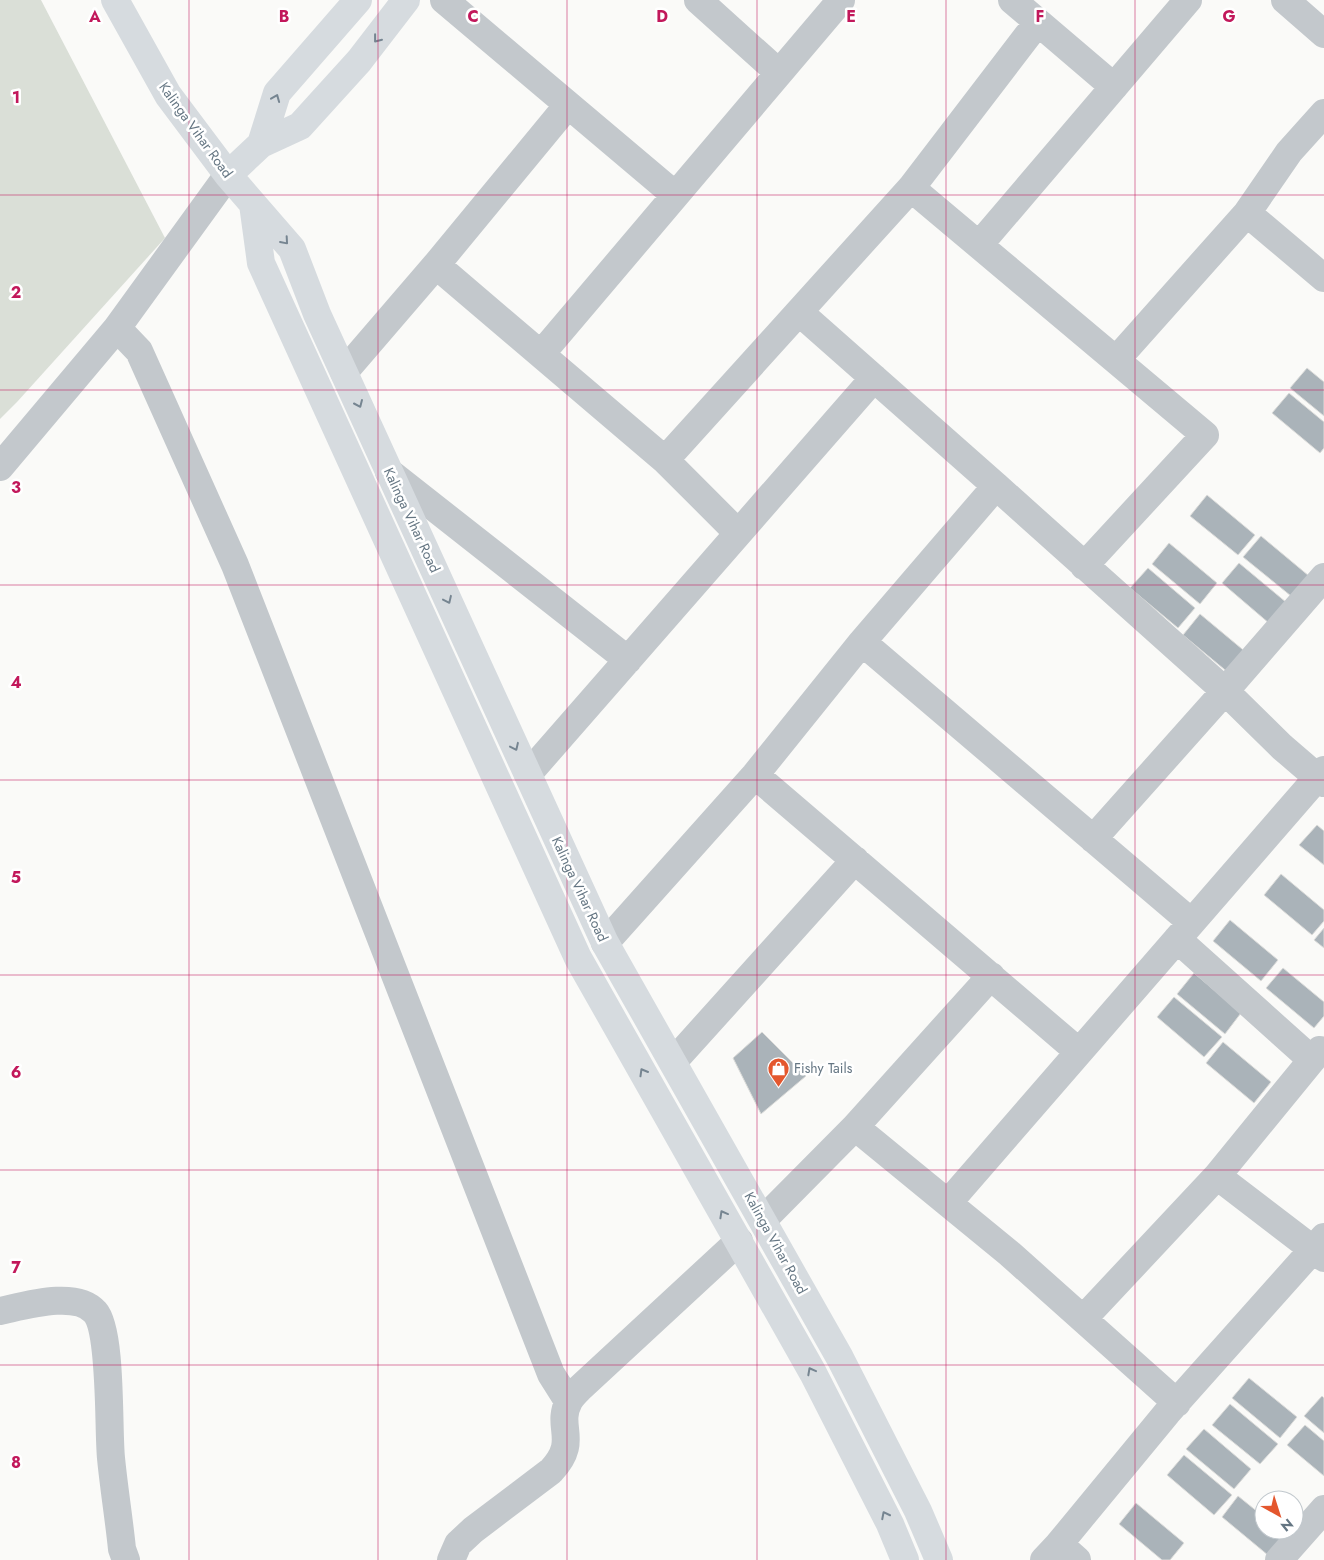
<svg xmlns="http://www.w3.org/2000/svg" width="1324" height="1560" viewBox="0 0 1324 1560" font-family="Jost,sans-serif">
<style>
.green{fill:#dadfd7}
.building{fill:#aab3b9;stroke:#dcdcda}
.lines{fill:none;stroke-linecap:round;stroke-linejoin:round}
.street{stroke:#c3c8cc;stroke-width:28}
.secondary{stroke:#d6dbdf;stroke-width:28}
.oneway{stroke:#768591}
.grid{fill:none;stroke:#c2185b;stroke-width:1;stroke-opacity:0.55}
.labels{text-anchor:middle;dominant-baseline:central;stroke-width:5;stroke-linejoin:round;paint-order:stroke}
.street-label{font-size:14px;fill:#657683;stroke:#fff}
.poi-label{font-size:14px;fill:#657683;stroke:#fff;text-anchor:start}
.grid-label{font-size:16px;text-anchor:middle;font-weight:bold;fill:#c2185b;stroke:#fff;stroke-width:5;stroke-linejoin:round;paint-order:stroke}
</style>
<rect width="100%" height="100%" fill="#fafaf8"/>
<path class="green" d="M0,0H41L165,238L17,402L0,419Z"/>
<path class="building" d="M1307,368L1324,382V416L1290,388Z
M1289,393L1324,422V448L1320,453L1272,413Z
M1207,495L1255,535L1238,555L1190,516Z
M1261,536L1309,576L1291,596L1243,557Z
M1169,543L1217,583L1200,604L1152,564Z
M1239,563L1287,603L1270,624L1222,583Z
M1148,568L1195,608L1178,628L1130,588Z
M1200,614L1248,654L1230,674L1183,635Z
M1317,825L1324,831V865L1299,845Z
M1281,874L1324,910V921L1312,935L1264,895Z
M1230,920L1278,960L1261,981L1213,941Z
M1324,928V948L1314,940Z
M1283,968L1324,1002V1016L1314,1028L1266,988Z
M1194,973L1241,1013L1225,1034L1177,994Z
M1174,997L1222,1037L1204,1057L1157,1017Z
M762,1032L806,1076L761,1114L733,1058Z
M1223,1042L1271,1082L1254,1103L1206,1063Z
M1249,1378L1297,1417L1280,1438L1232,1398Z
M1322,1396L1324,1398V1433L1304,1416Z
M1230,1404L1278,1444L1260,1464L1212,1425Z
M1305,1425L1324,1441V1476L1287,1445Z
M1204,1429L1251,1469L1234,1489L1186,1449Z
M1184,1455L1232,1495L1214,1515L1167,1475Z
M1238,1496L1264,1517V1530H1279L1286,1536L1269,1556L1222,1517Z
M1136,1503L1184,1543L1170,1560H1162L1119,1524Z"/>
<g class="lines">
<path class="street" d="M444,0L675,195
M698,0L779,73
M1012,0L1114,87
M1285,0L1324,34
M1324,113L1289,152L1247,213L1324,278
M911,188L1205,435L1084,566
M979,245L1188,0
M436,265L568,105
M799,312L996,486
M117,328L139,351L235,565L551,1374L568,1401
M541,354L841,0
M1116,360L1247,213
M344,372L436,265L665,460L911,188L1038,22
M665,460L738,533
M0,467L117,328L228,175
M389,472L628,660
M1324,577L1225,691L1282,747L1324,783
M862,642L1191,922
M528,774L874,378
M755,775L1079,1052
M1177,939L1312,1060
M605,943L755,775L862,642L996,486L1225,691L1093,839
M1324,1053L1320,1050L1217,1176L1324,1258
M673,1062L855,860
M855,1127L991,976
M948,1203L1324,770
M763,1220L855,1127L1010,1254L1177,1403
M0,1311C24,1306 76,1290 95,1312C112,1331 108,1429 111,1458C114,1489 119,1519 122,1549L126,1560
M1083,1319L1217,1176
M1059,1544L1167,1413L1324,1237
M451,1560L458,1544L473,1530L551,1471C580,1440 555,1428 569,1401C571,1397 576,1392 579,1389L739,1241
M1044,1560L1059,1544L1077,1560
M1279,1560L1324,1509"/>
<path class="secondary" d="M115,0L168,95L228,175L292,249L317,314L605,943L840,1358L918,1511L939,1560
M261,144L277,93L358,0
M228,175L261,144L300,126L359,61L406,0
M253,204L261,263L578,958L813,1373L890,1524L905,1560"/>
</g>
<defs><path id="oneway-chevron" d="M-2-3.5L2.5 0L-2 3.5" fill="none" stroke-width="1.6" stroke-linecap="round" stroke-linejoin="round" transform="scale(1.25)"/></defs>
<g class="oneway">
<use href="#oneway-chevron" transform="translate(377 39) rotate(128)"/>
<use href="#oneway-chevron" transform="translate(276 98) rotate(-68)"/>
<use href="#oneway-chevron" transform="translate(285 241) rotate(49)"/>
<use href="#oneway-chevron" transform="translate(359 404) rotate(66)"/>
<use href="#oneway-chevron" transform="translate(448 600) rotate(65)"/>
<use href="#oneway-chevron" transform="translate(515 747) rotate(65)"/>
<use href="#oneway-chevron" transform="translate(643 1072) rotate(-120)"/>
<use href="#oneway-chevron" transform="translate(723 1214) rotate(-119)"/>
<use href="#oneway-chevron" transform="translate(811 1371) rotate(-118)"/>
<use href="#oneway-chevron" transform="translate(885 1515) rotate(-117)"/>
</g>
<path class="grid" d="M189,0V1560M378,0V1560M567,0V1560M757,0V1560M946,0V1560M1135,0V1560M0,195H1324M0,390H1324M0,585H1324M0,780H1324M0,975H1324M0,1170H1324M0,1365H1324"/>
<defs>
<symbol id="shop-pin" viewBox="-11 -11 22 30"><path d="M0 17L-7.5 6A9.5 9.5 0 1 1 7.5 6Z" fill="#e4572e" stroke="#fff"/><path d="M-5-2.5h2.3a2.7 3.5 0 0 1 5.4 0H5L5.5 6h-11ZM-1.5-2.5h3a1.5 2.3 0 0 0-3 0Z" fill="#fff"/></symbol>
</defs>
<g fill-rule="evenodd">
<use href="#shop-pin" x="766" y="1056" width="25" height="34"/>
</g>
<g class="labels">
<g class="street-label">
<text transform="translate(196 130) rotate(54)">Kalinga Vihar Road</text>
<text transform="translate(412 520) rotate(65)">Kalinga Vihar Road</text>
<text transform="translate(580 889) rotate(65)">Kalinga Vihar Road</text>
<text transform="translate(776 1243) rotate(61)">Kalinga Vihar Road</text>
</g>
<g class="poi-label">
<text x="794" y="1068">Fishy Tails</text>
</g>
</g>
<g class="grid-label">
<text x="95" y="22">A</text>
<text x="284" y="22">B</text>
<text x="473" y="22">C</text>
<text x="662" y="22">D</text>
<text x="851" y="22">E</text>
<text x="1040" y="22">F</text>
<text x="1229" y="22">G</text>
<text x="16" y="103">1</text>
<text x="16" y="298">2</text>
<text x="16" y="493">3</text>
<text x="16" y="688">4</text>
<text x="16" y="883">5</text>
<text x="16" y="1078">6</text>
<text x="16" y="1273">7</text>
<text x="16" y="1468">8</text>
</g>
<g transform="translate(1279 1515) rotate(141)"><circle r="24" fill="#ffffff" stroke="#c1c8cd"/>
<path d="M0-4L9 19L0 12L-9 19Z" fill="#e4572e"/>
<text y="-8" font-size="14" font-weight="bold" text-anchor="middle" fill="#657683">N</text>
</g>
</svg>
